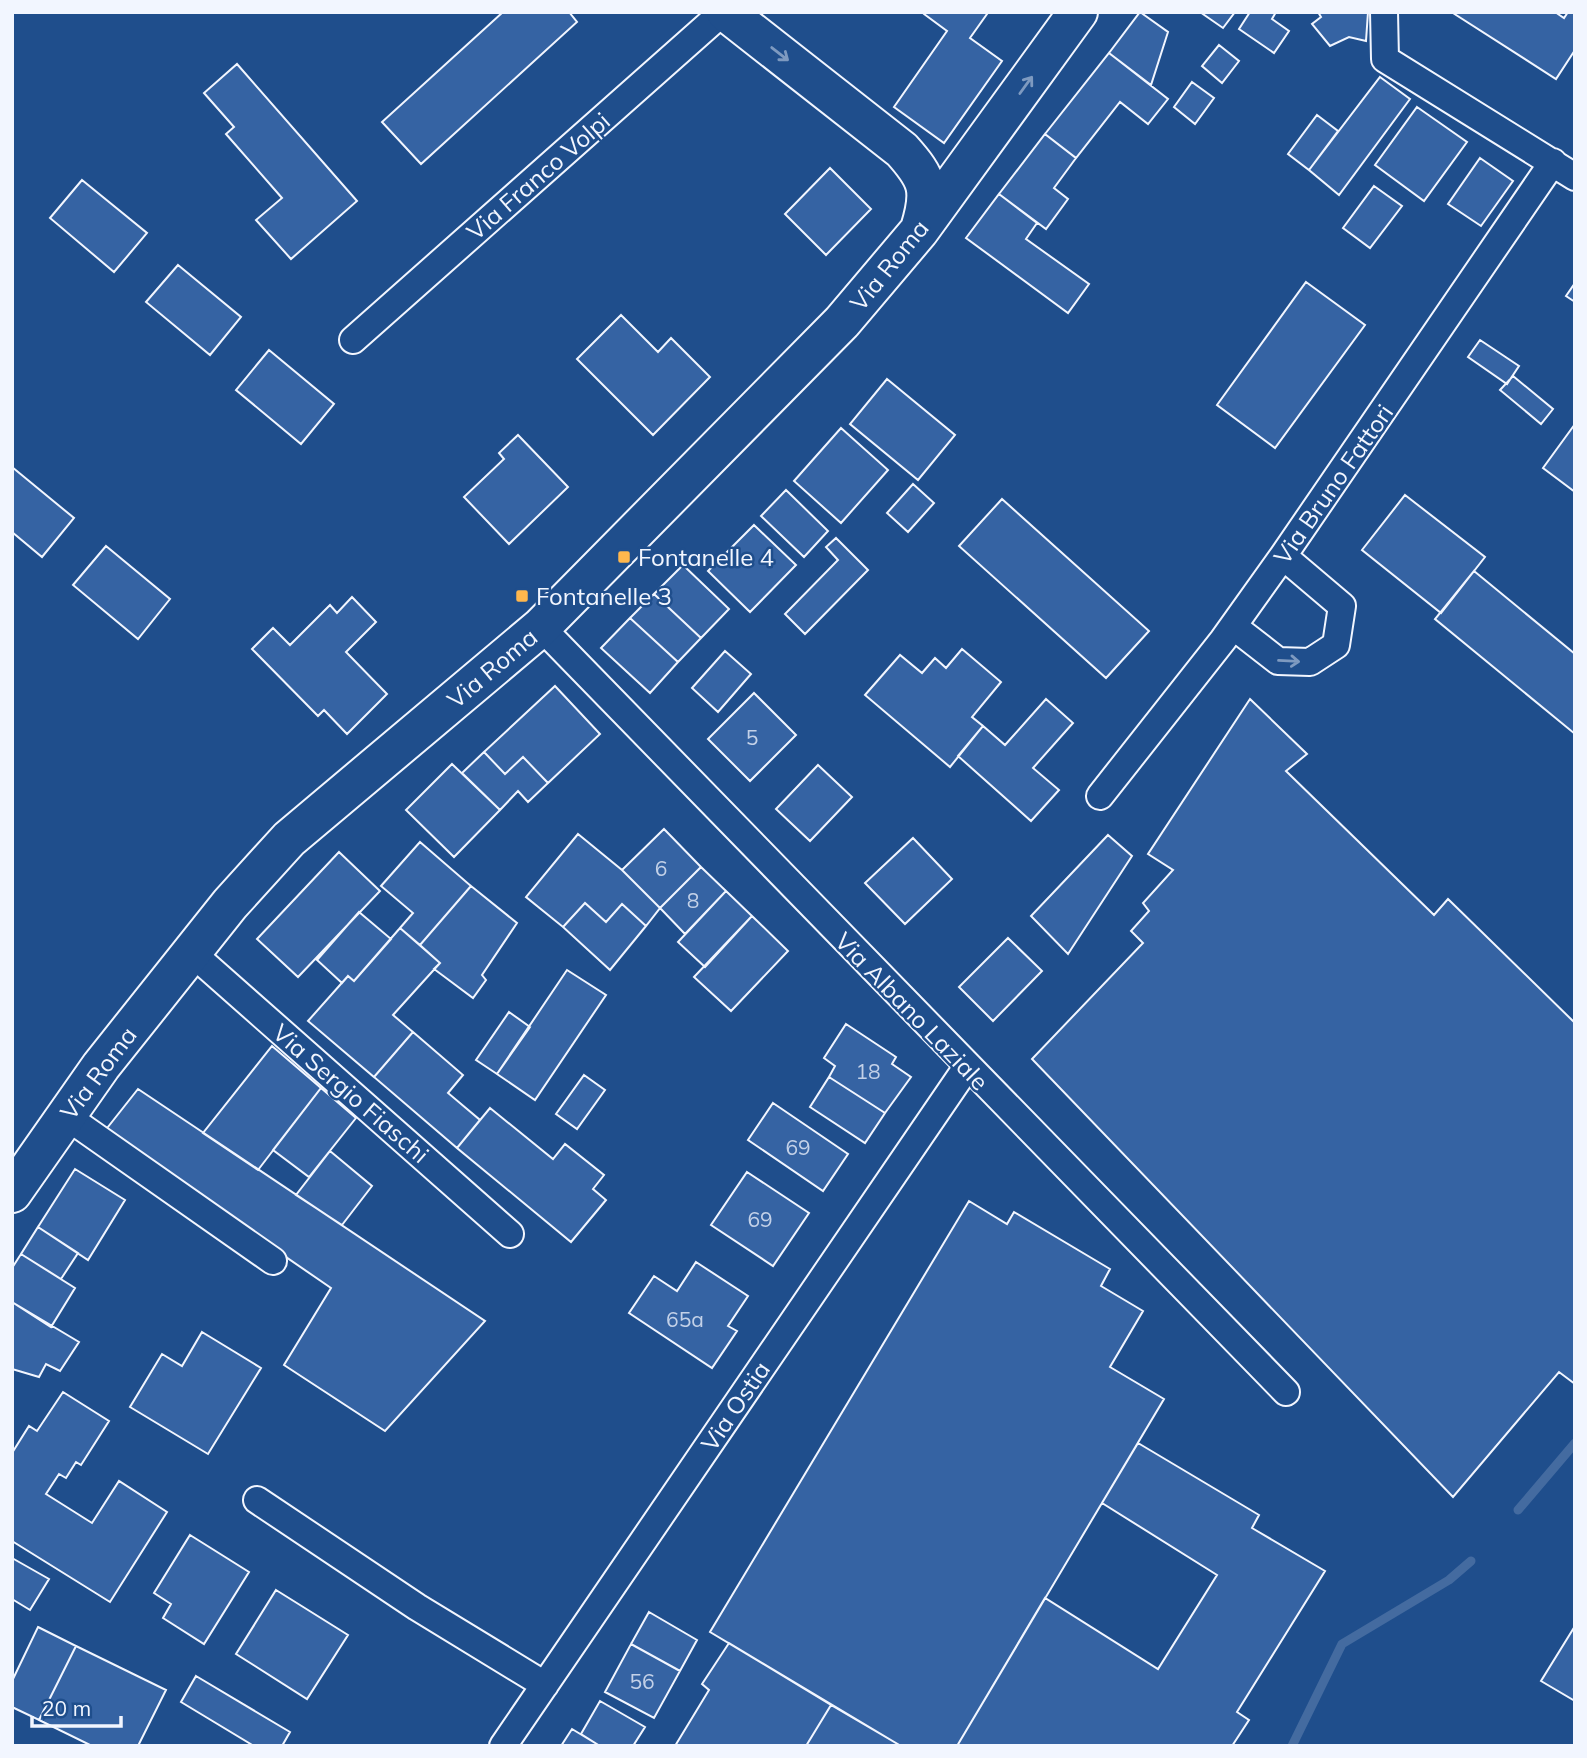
<svg xmlns="http://www.w3.org/2000/svg" width="1587" height="1758" viewBox="0 0 1587 1758" font-family="Mulish,sans-serif">
<style>
.lines{fill:none;stroke-linecap:round;stroke-linejoin:round}
.stream{stroke:#446ba0;stroke-width:9}
.building{fill:#3563a3;stroke:#f2f6ff;stroke-width:2}
.minor-casing{stroke:#f2f6ff;stroke-width:30}
.secondary-casing{stroke:#f2f6ff;stroke-width:42}
.minor{stroke:#1f4e8c;stroke-width:26}
.secondary{stroke:#1f4e8c;stroke-width:38}
.oneway{stroke:#7e9ac0}
.poi-dot{fill:#ffb74d;stroke:#1f4e8c;stroke-width:2.5}
.labels{text-anchor:middle;dominant-baseline:central;stroke-width:5;stroke-linejoin:round;paint-order:stroke}
.number-label{font-size:21px;fill:#c3d1e8}
.street-label{font-size:24px;fill:#f2f6ff;stroke:#1f4e8c}
.poi-label{font-size:24px;fill:#f2f6ff;stroke:#1f4e8c;text-anchor:start}
</style>
<rect width="100%" height="100%" fill="#1f4e8c"/>
<g class="lines">
<path class="stream" d="M1518,1510L1575,1443
M1292,1746L1342,1644L1449,1580L1471,1561"/>
</g>
<path class="building" d="M503,12H569L577,22L421,164L382,122Z
M925,12H984L987,14L970,38L1002,61L944,143L894,107L947,31L924,14Z
M1140,12L1168,32L1151,85L1109,53Z
M1200,12H1235L1223,28Z
M1250,12H1276L1272,19L1289,31L1274,53L1239,29Z
M1318,12H1368L1366,41L1349,37L1330,46L1312,24L1321,17Z
M1555,12L1564,18L1568,12H1575V50L1556,79L1453,13Z
M1219,45L1239,61L1222,83L1202,66Z
M1109,53L1168,99L1148,124L1120,102L1076,158L1045,134Z
M237,64L357,201L291,259L256,220L282,198L226,134L234,127L204,93Z
M1380,77L1410,99L1339,195L1309,170Z
M1192,82L1214,98L1195,124L1174,107Z
M1417,107L1467,142L1424,201L1375,165Z
M1317,115L1338,131L1309,170L1288,154Z
M1045,134L1076,158L1054,188L1068,199L1046,229L999,194Z
M1480,158L1513,181L1481,226L1448,204Z
M830,168L871,209L826,255L785,214Z
M82,180L147,233L114,272L50,218Z
M1374,186L1402,206L1370,248L1343,228Z
M999,194L1037,223L1026,239L1089,284L1068,313L966,238Z
M178,265L241,317L210,355L146,302Z
M1306,282L1365,325L1275,448L1217,405Z
M1575,283V302L1566,296Z
M621,315L658,352L671,338L710,377L653,435L577,359Z
M1480,340L1519,366L1507,384L1468,357Z
M269,350L334,404L301,444L236,390Z
M1513,376L1553,409L1541,424L1500,390Z
M887,379L955,435L918,480L850,424Z
M1575,424V492L1543,468Z
M841,428L888,470L841,523L794,481Z
M518,435L568,487L509,544L464,497L504,459L499,453Z
M12,467L74,518L42,557L12,532Z
M913,484L934,503L908,532L887,513Z
M786,490L828,531L804,557L761,516Z
M1405,495L1485,557L1441,613L1362,550Z
M1002,499L1149,631L1106,678L959,546Z
M754,525L796,565L750,612L708,571Z
M836,538L868,570L805,634L785,614L838,560L826,547Z
M106,546L170,599L138,639L73,585Z
M683,565L729,609L701,638L654,594Z
M1474,571L1575,654V734L1435,619Z
M654,594L701,638L678,662L630,618Z
M352,597L376,622L346,652L387,694L347,734L324,710L318,716L252,649L273,628L290,645L330,605L337,613Z
M630,618L678,662L650,693L601,648Z
M962,649L1001,682L972,717L983,726L950,767L865,695L900,655L922,673L935,658L946,668Z
M725,651L751,674L718,712L692,688Z
M555,686L600,734L548,783L523,757L505,774L484,752Z
M754,693L796,735L750,781L708,739Z
M1046,699L1073,723L1033,768L1059,790L1031,821L958,756L983,726L1005,745Z
M1250,699L1307,754L1286,771L1434,915L1448,899L1575,1023V1384L1559,1372L1453,1497L1032,1059L1143,943L1131,931L1149,911L1143,903L1173,870L1148,854Z
M484,752L505,774L523,757L548,783L528,802L518,791L500,810L462,773Z
M452,764L500,810L454,857L406,810Z
M818,765L852,797L810,841L776,809Z
M664,829L701,867L660,908L622,870Z
M578,834L622,870L660,908L646,926L622,904L606,922L585,903L563,927L526,897Z
M1108,835L1132,856L1068,954L1031,916Z
M913,838L952,879L905,924L865,883Z
M420,842L471,886L420,945L400,928L413,913L381,886Z
M339,852L380,891L298,977L257,939Z
M701,867L726,891L685,934L660,908Z
M471,886L517,923L482,975L486,980L473,998L434,969L440,963L420,945Z
M726,891L752,916L705,967L678,942Z
M585,903L606,922L622,904L646,926L610,970L563,927Z
M359,912L391,939L354,981L348,976L342,983L317,960Z
M752,916L788,951L731,1011L694,977Z
M400,928L440,963L393,1015L413,1032L374,1077L308,1021L348,976L354,981Z
M1008,938L1042,971L993,1021L959,987Z
M567,970L606,995L535,1100L497,1074Z
M509,1012L530,1027L497,1074L476,1060Z
M846,1024L896,1057L892,1064L911,1077L885,1113L829,1077L835,1066L824,1058Z
M413,1032L463,1075L448,1093L480,1120L457,1148L374,1077Z
M272,1046L321,1088L258,1170L203,1133Z
M584,1075L605,1090L577,1129L556,1114Z
M829,1077L885,1113L865,1143L810,1107Z
M321,1088L356,1118L309,1177L273,1150Z
M138,1089L485,1321L385,1431L284,1365L331,1288L104,1132Z
M773,1103L848,1154L823,1191L748,1140Z
M490,1108L553,1159L565,1144L604,1175L593,1189L606,1200L571,1242L457,1148Z
M330,1151L372,1186L342,1225L296,1195Z
M75,1169L125,1200L88,1260L38,1227Z
M747,1172L809,1213L773,1266L711,1225Z
M969,1201L1007,1224L1014,1212L1110,1269L1101,1286L1143,1311L1110,1367L1164,1399L957,1746H901L710,1632Z
M38,1227L78,1253L61,1279L21,1254Z
M21,1254L75,1288L51,1327L12,1302V1268Z
M696,1262L748,1296L728,1326L737,1331L712,1368L629,1313L654,1276L677,1291Z
M12,1302L79,1342L60,1371L46,1364L39,1377L12,1369Z
M202,1332L261,1368L208,1454L130,1407L162,1354L182,1366Z
M63,1392L109,1421L81,1465L76,1462L66,1478L59,1474L46,1494L92,1523L119,1481L167,1512L110,1602L12,1541V1453L29,1426L37,1431Z
M1138,1443L1259,1515L1252,1528L1325,1571L1237,1712L1249,1720L1232,1746H957L1045,1598L1158,1669L1217,1575L1102,1503Z
M190,1535L249,1572L204,1644L163,1618L171,1604L154,1593Z
M12,1558L49,1579L30,1610L12,1599Z
M276,1590L348,1635L307,1699L236,1654Z
M649,1612L697,1640L680,1671L631,1644Z
M1575,1626V1701L1541,1681Z
M38,1627L76,1646L39,1720L12,1707V1681Z
M729,1643L831,1705L806,1746H675L709,1690L702,1684Z
M631,1644L680,1671L654,1718L605,1692Z
M76,1646L166,1690L138,1746H92L39,1720Z
M196,1676L290,1732L282,1746H254L181,1702Z
M600,1701L645,1727L633,1746H600L581,1734Z
M831,1705L901,1746H806Z
M572,1729L600,1746H561Z"/>
<g class="lines">
<defs>
<path id="minor" d="M1384,12L1385,59L1575,177
M353,340L723,12
M1233,626L1278,661L1310,662L1336,645L1342,606L1283,556
M541,627L1286,1392
M1100,796L1223,640L1283,556L1553,162
M192,953L510,1234
M66,1116L273,1261
M257,1500L417,1607L545,1685
M503,1746L967,1067"/>
<path id="secondary" d="M726,12L902,150C928,179 932,190 920,229
M12,1193L101,1066L230,904L289,839L541,627L842,322L919,231L1078,12"/>
</defs>
<use href="#minor" class="minor-casing"/>
<use href="#secondary" class="secondary-casing"/>
<use href="#minor" class="minor"/>
<use href="#secondary" class="secondary"/>
</g>
<defs><path id="oneway-shaft" d="M-6 0H5M1.5-3L5.5 0L1.5 3" fill="none" stroke-width="1.6" stroke-linecap="round" stroke-linejoin="round" transform="scale(1.75)"/></defs>
<g class="oneway">
<use href="#oneway-shaft" transform="translate(780 54) rotate(38)"/>
<use href="#oneway-shaft" transform="translate(1026 85) rotate(-54)"/>
<use href="#oneway-shaft" transform="translate(1289 661) rotate(3)"/>
</g>
<g class="poi-dot">
<rect x="617" y="550" width="14" height="14" rx="3.5"/>
<rect x="515" y="589" width="14" height="14" rx="3.5"/>
</g>
<g class="labels">
<g class="number-label">
<text x="752" y="737">5</text>
<text x="661" y="868">6</text>
<text x="693" y="900">8</text>
<text x="868" y="1071">18</text>
<text x="798" y="1147">69</text>
<text x="760" y="1219">69</text>
<text x="685" y="1319">65a</text>
<text x="642" y="1681">56</text>
</g>
<g class="street-label">
<text transform="translate(538 176) rotate(-41)">Via Franco Volpi</text>
<text transform="translate(889 265) rotate(-51)">Via Roma</text>
<text transform="translate(1333 484) rotate(-55)">Via Bruno Fattori</text>
<text transform="translate(492 668) rotate(-40)">Via Roma</text>
<text transform="translate(912 1011) rotate(46)">Via Albano Laziale</text>
<text transform="translate(98 1073) rotate(-53)">Via Roma</text>
<text transform="translate(351 1093) rotate(41)">Via Sergio Fiaschi</text>
<text transform="translate(735 1406) rotate(-56)">Via Ostia</text>
</g>
<g class="poi-label">
<text x="638" y="557">Fontanelle 4</text>
<text x="536" y="596">Fontanelle 3</text>
</g>
</g>
<rect width="1587" height="1758" fill="none" stroke="#f2f6ff" stroke-width="28"/>
<path d="M32 1716v10h89v-10" fill="none" stroke="#f2f6ff" stroke-width="3.5"/>
<text x="42" y="1716" font-size="21" fill="#f2f6ff" stroke="#1f4e8c" stroke-width="5" paint-order="stroke">20 m</text>
</svg>
